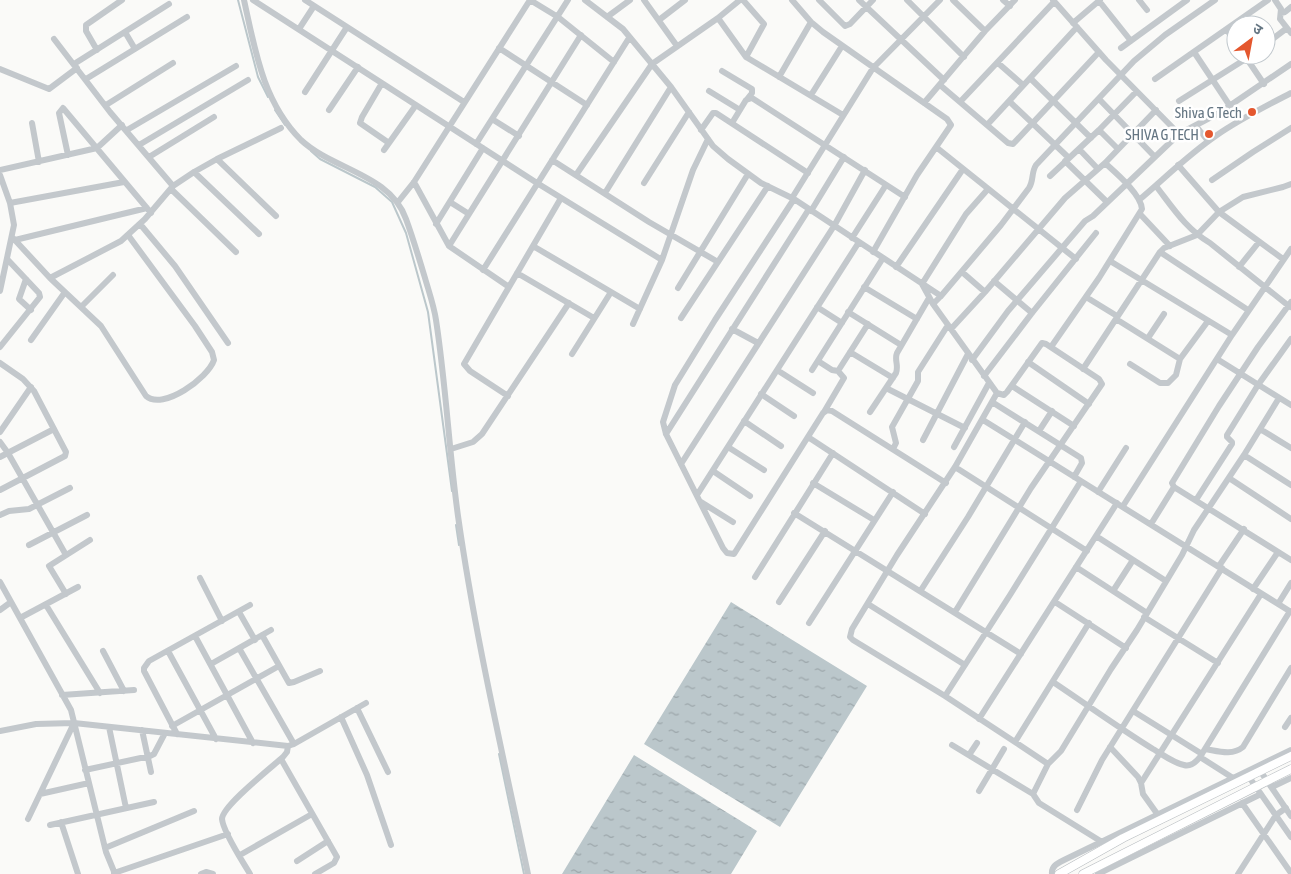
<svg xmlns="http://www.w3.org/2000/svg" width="1291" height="874" viewBox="0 0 1291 874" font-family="'Asap Condensed','Noto Sans Devanagari',sans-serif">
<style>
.water{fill:url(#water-ripples)}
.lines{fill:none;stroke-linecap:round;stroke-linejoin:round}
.stream{stroke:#bbc7cb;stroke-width:2}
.major-casing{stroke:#b5babe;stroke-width:9}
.minor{stroke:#c3c8cc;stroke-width:6}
.major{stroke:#fff;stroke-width:8}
.poi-dot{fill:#e4572e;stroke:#fff;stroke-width:2}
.labels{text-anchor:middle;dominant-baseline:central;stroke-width:5;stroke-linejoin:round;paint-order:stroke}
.poi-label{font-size:15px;fill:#657683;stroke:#fff;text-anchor:end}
</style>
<defs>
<pattern id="water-ripples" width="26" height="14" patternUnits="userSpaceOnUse" patternTransform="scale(1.25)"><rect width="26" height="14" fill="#bbc7cb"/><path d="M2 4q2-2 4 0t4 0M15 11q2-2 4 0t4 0" fill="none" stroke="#9ca6aa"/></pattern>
</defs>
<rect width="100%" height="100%" fill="#fafaf8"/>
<path class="water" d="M731,602L867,686L780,827L644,744Z
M634,755L757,831L731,874H562Z"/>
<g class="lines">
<path class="stream" d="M238,0L258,77L268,97
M275,110L285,125
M311,151L320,159L375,187L392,202L406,233L428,312L452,491
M456,525L459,545
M499,754L524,874"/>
<defs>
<path id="major" d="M1059,874L1123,838L1291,756
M1083,874L1291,769"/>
</defs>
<use href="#major" class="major-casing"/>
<path class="minor" d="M244,0C255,50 263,102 301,140C333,170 390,174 406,219C413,238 419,258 425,278C429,292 434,306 436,320C446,385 449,451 458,516C475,636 503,755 528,874
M253,0L537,183L662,260
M305,0L464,102
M530,0L558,17L614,62
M585,0L623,29L671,87L713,146L728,159L761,183L794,199L941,296
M644,0L677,46
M743,0L764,24L746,57
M792,0L811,22L823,32L947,119L951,125L917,175L873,252
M819,0L845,26L850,24L873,0
M859,0L944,80
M907,0L964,57
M953,0L985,31
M1003,0L1010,6
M1053,0L1106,60L1179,134
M1139,0L1147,10
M1275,0L1281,9L1280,19L1291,33
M1099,1L1131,41
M1281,13L1285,12L1291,7
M607,17L630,0
M718,18L746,57L843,115
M659,20L685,0
M1073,23L1100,0
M299,29L314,6
M1227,30L1236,43
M125,32L135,49
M54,39L110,112L173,186
M1266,44L1287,28
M499,48L587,105
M1121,48L1187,0
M97,50L86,31V25L122,0
M1194,52L1230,106
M1245,56L1264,84
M998,63L1023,85
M74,64L169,4
M0,69L49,89L77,68
M722,71L752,89V93L748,98
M779,77L811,22
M1030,78L1091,138
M86,79L187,17
M1155,79L1268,0
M382,83L362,117L360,123L389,143
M940,85L1008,143L1013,144L1099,52
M709,91L740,110
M305,92L347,27
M811,95L842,46
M1099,99L1155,157
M1009,101L1069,158
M1179,101L1252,55
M960,102L1054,2
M924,103L985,31L1015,0
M106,105L173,63
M329,110L358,67
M492,119L519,136
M32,123L39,162
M732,123L746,100L752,98L905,197
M987,125L1077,27
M1196,126L1208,141
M127,130L236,66
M701,130L713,113H716L808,173
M1099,130L1118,149
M476,144L568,0
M139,145L248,80
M936,147L1076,259
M1079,149L1098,169
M384,150L416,105
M68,155L59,113L63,108L151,213
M149,157L214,117
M217,159L276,216
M552,160L649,222L718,262
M1065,161L1107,202
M1178,165L1219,212L1283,259
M0,170L97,148L122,125
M194,172L259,234
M0,175L10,203L14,225L0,291
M576,175L652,64L718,18L740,0
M1050,176L1099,130L1136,92
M1212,180L1253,152L1291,128
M414,182L449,246L509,287
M644,183L689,112
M1156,186C1173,208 1186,229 1210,243L1290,307
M171,189L236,252
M988,189L966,214L922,284L933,304L997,393
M605,193L671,87
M792,198L873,68L940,0
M794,199L715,320L675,385L663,422L666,434L723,548L727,553L734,554L823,413L827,410L832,411L946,483
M1139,200C1165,178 1189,154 1217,135C1240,119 1266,106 1291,93
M398,202L414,182L530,0
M450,202L469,214
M10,203L124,182
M811,211L844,157
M1140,214L1170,246
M140,224L175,266L228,343
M436,224L483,148
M13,238L50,278L101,326L146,396C163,411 208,378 214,360L212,352L195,326L128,235
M852,238L886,185
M15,240L147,208
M449,246L581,35
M533,246L640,309
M1160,252L1248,310
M1110,261L1232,335
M896,267L963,169
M1239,267L1259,242
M483,270L629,38
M962,272L985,292
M517,273L594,318
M50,278L121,241L145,219L173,186L194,172L217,159L281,128
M26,279L19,299L31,310
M994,281L1032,313
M864,287L917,319
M678,288L748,174
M1086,297L1117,316
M933,304L941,296L1001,225L1029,188C1034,180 1031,173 1036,165L1134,61L1165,35L1215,0
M81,307L113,275
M817,307L842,323
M848,312L901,345
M681,318L768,186
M1116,319L1180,359
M633,324L662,260L693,170L708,139
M732,329L758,343
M951,329L985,292L1065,198L1105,163L1156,110
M1148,338L1164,314
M31,340L65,292
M0,347L40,297L39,293L8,260
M1051,347L1099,278L1142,209C1141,194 1116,173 1105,163
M850,352L893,378
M572,354L611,292
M1217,359L1291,405
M972,360L1008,311L1085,221L1093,216L1179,134L1219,113L1291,64
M818,361L832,370L838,371L868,324
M1028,362L1089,404
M0,363L23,379L34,391L66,452L65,456L0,490
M1130,364L1160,383H1168L1176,375L1180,359L1208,321
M1083,369L1160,252L1164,248L1197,235L1219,212L1243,197L1283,187L1291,184
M777,370L813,393
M812,370L883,258
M984,376L1032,313L1096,233
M1012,386L1074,426
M886,388L965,428
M761,394L794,416
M508,396L470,371L464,364L561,198
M992,402L1081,458L1082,463L1074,477
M824,412L844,378L838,371
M870,412L896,373C899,365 894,360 897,353L929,298
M983,420L1291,612
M744,421L781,446
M1260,429L1291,448
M1039,431L1052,411
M0,432L31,387
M666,434L809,209
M808,437L925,514
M923,440L968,354
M0,442L8,453L66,555
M728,447L764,470
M954,447L989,383
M451,449L473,442L482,434L569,303
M893,449L896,443L892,427L918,381V372L948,325
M1244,455L1291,485
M0,457L54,429
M681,464L834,226L865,170
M955,467L1087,551
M713,471L750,496
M1229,478L1291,519
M813,483L874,520
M1174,487L1291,560
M1098,492L1126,448
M697,495L859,242
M1196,500L1232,444V442L1227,437V435L1258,385L1291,339
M701,502L733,522
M1123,506L1232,335L1291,249
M794,513L1021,654
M0,515L9,511L29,509L70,488
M1151,524L1174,487L1172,483L1219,406L1258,347L1291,302
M1096,536L1166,581
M29,545L87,515
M1219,566L1244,529
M1076,567L1147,613
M755,577L833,453
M200,578L222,621
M0,582L71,710L106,852L115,874
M1253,589L1278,552
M921,590L968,517L1025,422
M1113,591L1133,560
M66,594L49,566L90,540
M779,602L825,531
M1055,602L1126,648
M868,604L965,665
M1278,604L1291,583
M46,605L100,693
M0,610L11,602
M239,612L255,640
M955,612L1031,488L1102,384L1099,379L1046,344L1042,343L1007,392L1004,395L997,393L955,467L897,555L852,629L850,637L853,640L945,696L1015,742L1089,623
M1144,617L1218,663
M20,618L78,587
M809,623L893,492
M262,635L289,683L294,682L320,671
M195,636L253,743
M239,648L294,744
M103,651L124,691
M168,651L216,739
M211,664L271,630
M1053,682C1086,704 1119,728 1153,749C1162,754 1173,763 1184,765C1191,767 1196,762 1200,757L1290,611
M62,695L134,690
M945,696L1010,595L1081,481
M357,708L388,772
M1133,711L1202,754
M341,717L367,775L391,845
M979,719L1117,503
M172,726L279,666
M109,727L126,808
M1285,727L1291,718
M142,730L151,772
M0,731L36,724L74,723L288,746L294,744L366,703
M177,734L144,671V668L149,661L250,605
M1015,742L1048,764
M952,745L1033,794L1039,803L1102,842
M1110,747L1138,777L1141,783L1143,794L1158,815
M1205,749C1218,751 1232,756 1243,747L1291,668
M969,755L977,743
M1200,757L1233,778
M281,759L337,857L334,863L315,874
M85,770L150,756L154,754L165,733
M1261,772L1291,816
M1249,777L1291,837
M1141,783L1261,594
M1272,787L1291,778
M979,791L1004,749
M40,794L89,783
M1033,794L1048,764L1061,751L1111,669L1137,630L1182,555L1194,530L1244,455L1279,398
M1242,803L1291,873
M1077,810L1102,760L1222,568
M28,819L74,723
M61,822L78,874
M50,825L154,802
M105,848L194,811
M240,855L312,814
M297,861L328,841
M114,873L228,834
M201,874L206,872L213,874
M250,874C243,862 223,832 222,819C222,806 272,767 283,757L287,752L288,746
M1052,874C1051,866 1058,863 1064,860L1291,750
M1098,874L1261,794
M1238,874L1276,815L1286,808"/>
<use href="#major" class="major"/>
</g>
<g class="poi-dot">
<circle cx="1252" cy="112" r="5"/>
<circle cx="1209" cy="134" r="5"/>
</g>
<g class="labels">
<g class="poi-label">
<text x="1242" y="112">Shiva G Tech</text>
<text x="1199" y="134">SHIVA G TECH</text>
</g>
</g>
<g transform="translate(1251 40) rotate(32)"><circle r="24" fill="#ffffff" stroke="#c1c8cd"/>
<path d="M0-4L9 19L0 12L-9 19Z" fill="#e4572e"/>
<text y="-8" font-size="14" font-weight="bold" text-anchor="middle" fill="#657683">उ</text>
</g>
</svg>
